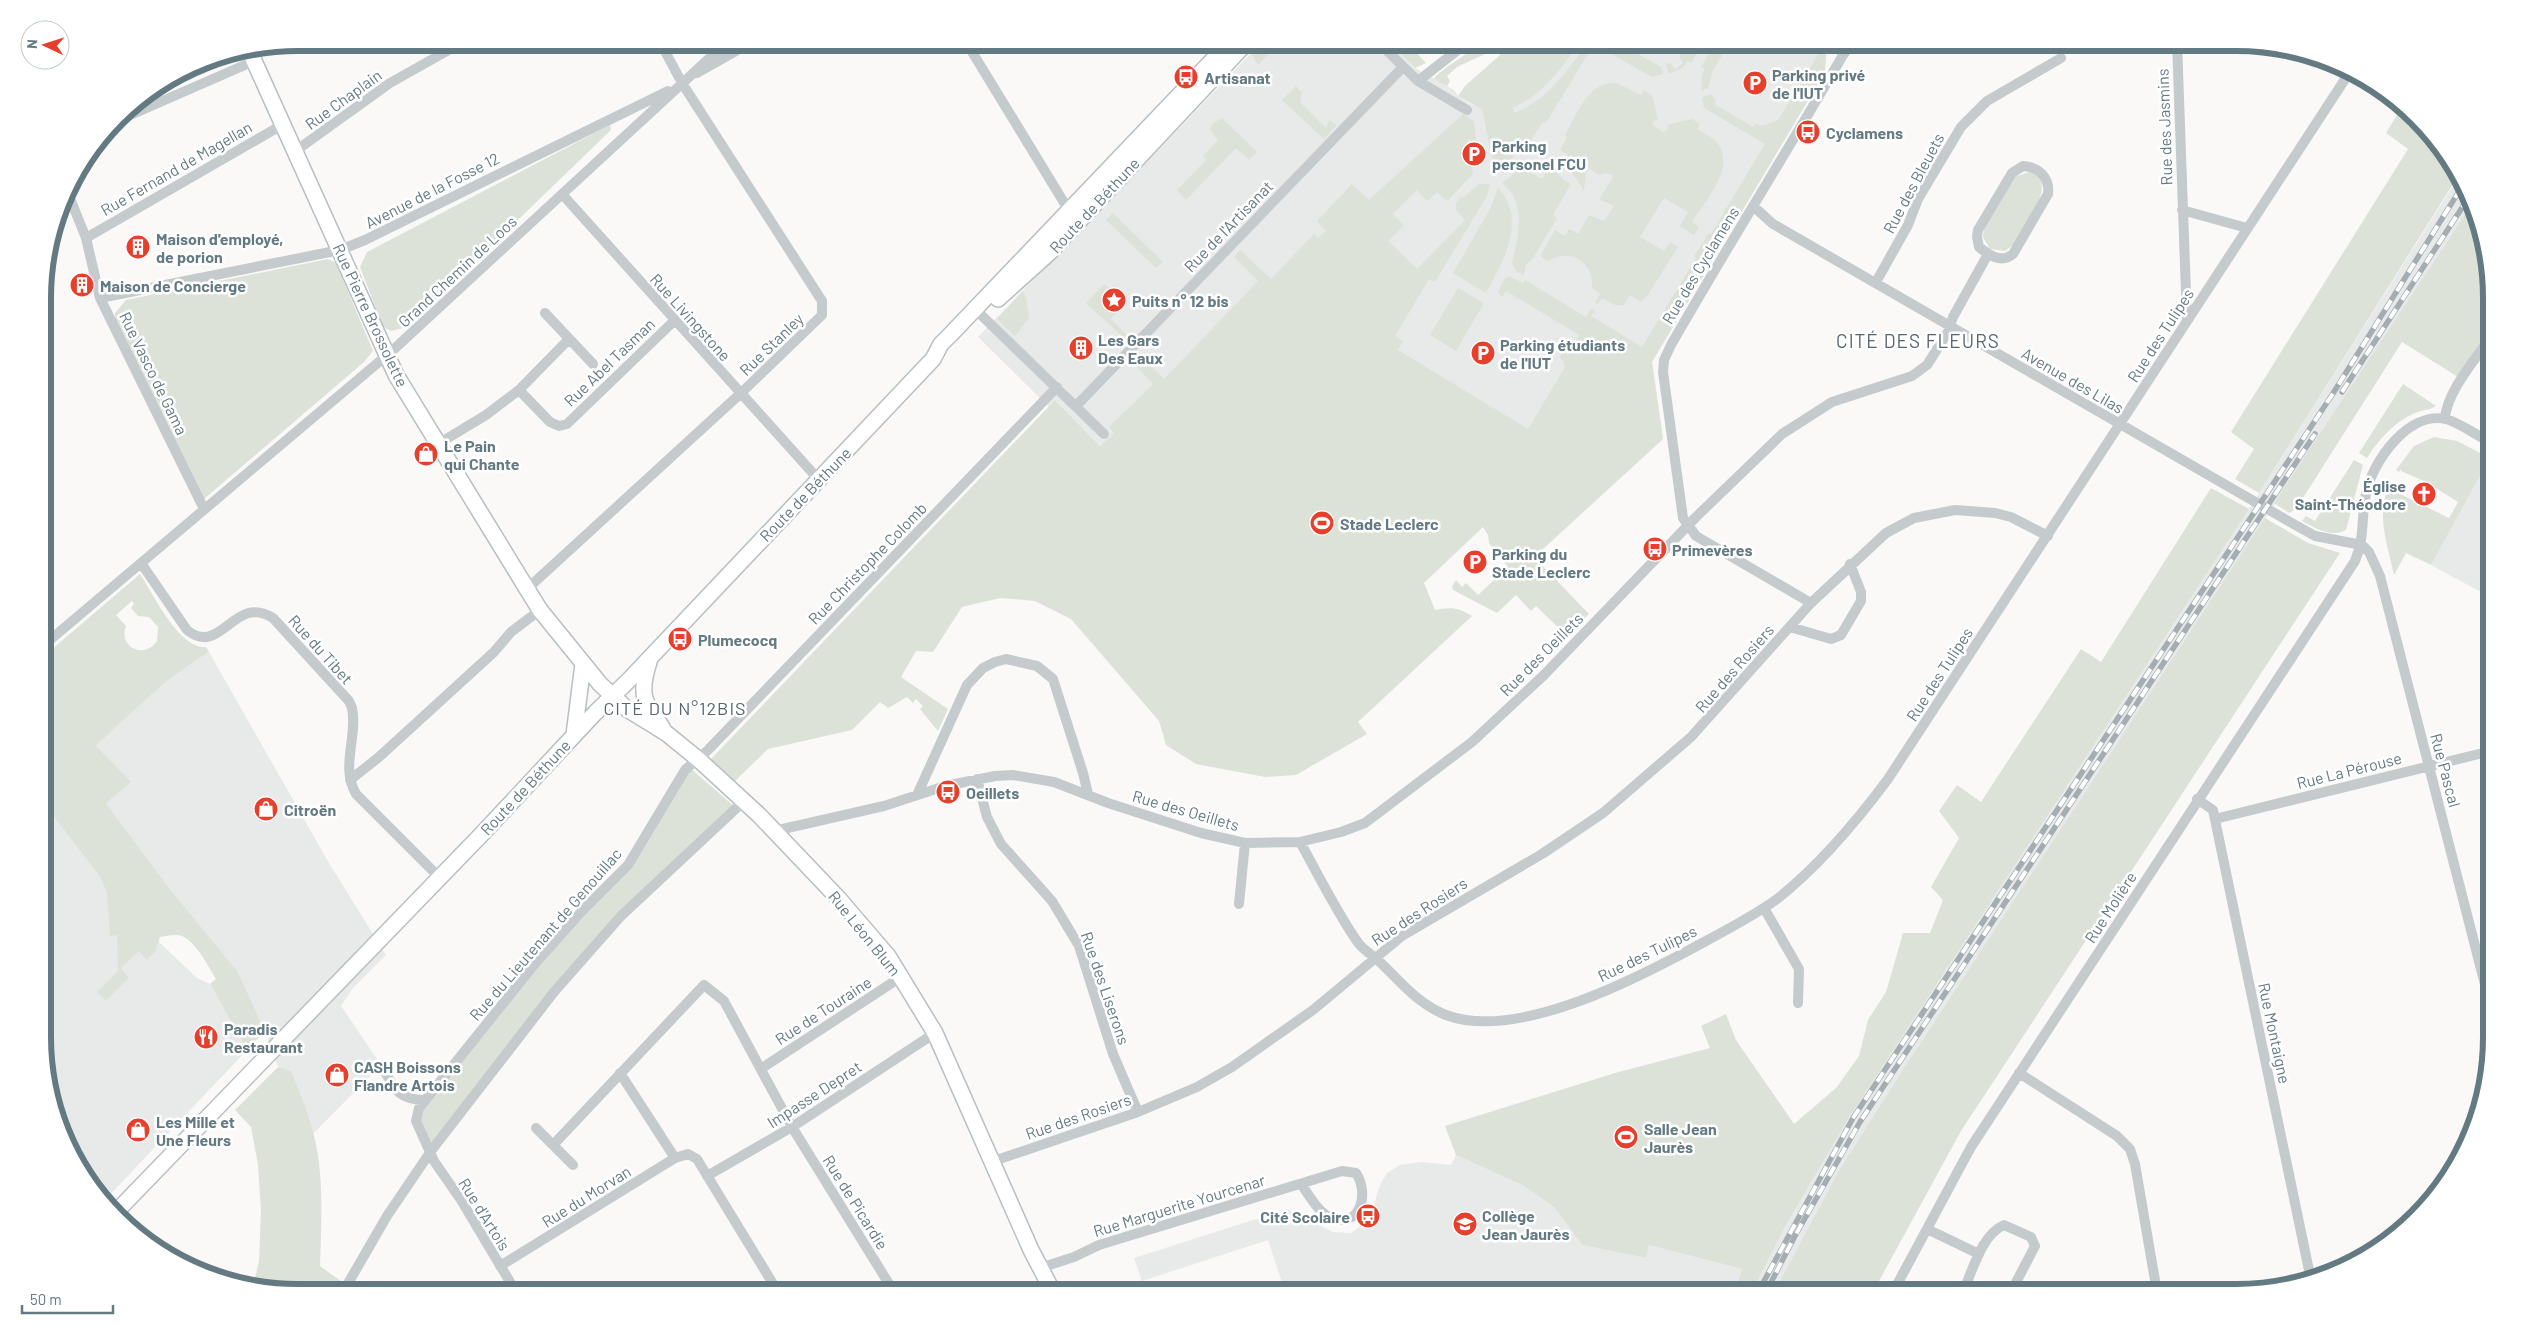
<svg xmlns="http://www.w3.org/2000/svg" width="2534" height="1335" viewBox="0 0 2534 1335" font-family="Barlow,sans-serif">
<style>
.built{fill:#e8e9e9}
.green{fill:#dce2d8;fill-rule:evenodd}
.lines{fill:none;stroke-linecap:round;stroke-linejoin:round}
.secondary-casing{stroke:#b8bfc2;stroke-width:18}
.street{stroke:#c5cbcd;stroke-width:10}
.secondary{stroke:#fff;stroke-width:15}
.rail-casing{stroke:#a4adb1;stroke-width:5.5}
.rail{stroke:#fff;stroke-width:4;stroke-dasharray:11;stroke-linecap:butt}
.labels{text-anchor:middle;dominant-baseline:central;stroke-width:5;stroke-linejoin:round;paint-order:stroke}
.poi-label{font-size:16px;font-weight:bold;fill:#647a83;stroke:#fff;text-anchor:start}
.street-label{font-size:16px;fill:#647a83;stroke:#fff}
.neighbourhood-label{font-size:18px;letter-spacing:1px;fill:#56666e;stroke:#fff}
.quarter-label{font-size:19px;letter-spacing:1px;fill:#56666e;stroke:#fff}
.rim{fill:none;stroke:#647a83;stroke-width:6}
</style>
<rect width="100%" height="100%" fill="#faf9f8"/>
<path class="built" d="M1816,42V47L1826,54L1825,72L1652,362L1663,439L1530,561L1251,309L1100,446L1056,401L1049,407L978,337L1261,43H1391L1415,68L1454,90L1458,96L1473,105L1559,43Z
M2459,176L2472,204L1898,1077L1838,1172L1774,1292H1752L1785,1227L1850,1116L2259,493Z
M2490,458V597L2431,565Z
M209,652L329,863L386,955L353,988L341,1006L381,1065L313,1134L291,1072L278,1067L265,1031L238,972L166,884L106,803L96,746L143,701L192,662Z
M44,804L100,877L107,893L197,978L210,984L247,1050L104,1201L86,1179L62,1135L45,1071Z
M1456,1155L1524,1186L1555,1208L1582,1245L1646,1258L1649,1245L1742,1269L1733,1292H1285L1268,1240L1142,1281L1134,1258L1288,1209L1333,1232L1351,1233L1363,1224L1371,1214L1380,1185L1387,1173L1400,1165L1421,1162L1451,1165Z"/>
<path class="green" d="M1261,43H1276V46L1258,65L1251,53Z
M1391,43H1407L1426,63L1415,68Z
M1482,43H1580C1560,68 1544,95 1513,107L1514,113C1549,100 1566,71 1588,43H1618L1661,67L1663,74L1652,77L1594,44L1546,123L1543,122L1529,143L1523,140L1504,172L1493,162L1482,109L1458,96L1465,86L1500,55L1496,49L1457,67L1447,76L1450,81L1447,86L1434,79C1436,73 1474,49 1482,43Z
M1691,43H1704L1691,63L1688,61L1682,68L1669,74L1666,64L1670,63L1675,69L1683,63L1679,56Z
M1715,43L1727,47L1712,72L1709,87L1701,91L1702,75L1705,69L1701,67Z
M1821,50L1826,54L1825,72L1652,362L1663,439L1534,557L1589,614L1567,636L1536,606L1531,611L1516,595L1497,613L1453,590L1452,587L1456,580L1462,587L1466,583L1478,595L1508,567L1489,543L1488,535L1483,527L1424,583L1435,610C1451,607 1458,607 1472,616L1358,722L1367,734L1296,775L1265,777L1196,764L1166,745L1159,721L1071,619L1035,601L1000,598L962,607L933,652L916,651L901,677L948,709L938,731L920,709L923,706L916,699L913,703L907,697L888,708L880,702L852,730L768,749L735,781L710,760L1055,400L1100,446L1114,433L1109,427L1153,384L1137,367L1145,360L1164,379L1258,281L1234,257L1240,250L1271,279L1314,234L1318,238L1326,231L1317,221L1352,184L1369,200L1463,114L1474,121L1476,139L1467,141L1473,174L1447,201L1437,192L1427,201L1417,190L1393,214L1404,225L1388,241L1417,269L1465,220L1456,210V203L1461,197L1463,198L1479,184H1490L1487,196L1435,282L1429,279L1395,336L1403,341L1398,350L1528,429L1565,367L1563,361L1560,357L1563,352L1568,355L1579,335L1506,291L1502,297L1498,292L1505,278L1509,276L1523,283L1525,280L1586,317L1591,308L1595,310L1591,316L1642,347L1696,258L1694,256L1709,233L1711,234L1765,144L1704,108L1702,98L1711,94L1716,101L1714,104L1753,127L1755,124C1766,128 1770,122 1778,120Z
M1617,83L1641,95L1644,90L1652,95L1658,120L1653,121V125L1663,132L1668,130L1667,125L1692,119L1700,124L1697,129C1702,132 1708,135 1713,139C1741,162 1705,201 1692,222L1699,227L1694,235L1680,226L1688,212L1664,198L1640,237L1664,251L1670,242L1678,247L1647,296L1641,302L1630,295L1623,306L1615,305L1602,298L1598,304L1595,302L1600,294L1592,288C1595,263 1570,247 1548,261L1540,256L1555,230L1565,236L1569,229L1578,234L1589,215L1604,221L1614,206L1599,199L1613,178L1612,175L1605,173L1599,175L1560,150L1567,137L1565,135C1577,115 1588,80 1617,83Z
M1296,86L1302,93L1300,102L1326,128L1329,120L1335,123L1336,126L1324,139L1282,100Z
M2403,105L2448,156L2458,176L2259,493L2235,479L2254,449L2231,432L2408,149L2386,133Z
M1222,118L1257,152L1249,160L1236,148L1186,200L1177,190L1206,160L1203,156L1218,140L1210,130L1212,124Z
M610,125L611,130L407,327L391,331L383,327L360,267L367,252Z
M1518,165L1542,179L1550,165L1564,180L1571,184L1553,215L1557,218L1532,260L1526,264L1524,275L1517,272L1512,264C1518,236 1528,204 1502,183L1511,176Z
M1572,166L1586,174L1584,190L1570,170Z
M2029,172C2062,181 2022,229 2012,246L2005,251L1990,249L1983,237L1984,229L2015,177Z
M1498,188C1528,219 1503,262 1486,293L1453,273L1490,209Z
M2472,204L2478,215L2489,265L2490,329L2458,377L2402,342L2296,509L2289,513L2274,503Z
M1113,213L1163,262L1156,268L1106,220Z
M328,259L336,263L373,351L364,362L204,499L115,321V313L126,300Z
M1104,284L1126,302L1111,319L1129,337L1126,340L1086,303Z
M1458,288L1484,303L1456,351L1430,335Z
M1023,291L1026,297L1029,318L1015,336L997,319Z
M2403,384L2436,406C2431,410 2421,410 2415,413C2394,422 2378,440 2367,458L2359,453Z
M2434,437L2457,441L2490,458L2431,565L2406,553L2394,575C2387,542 2376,517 2389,484L2392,487V490L2393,488L2404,496L2449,518L2458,502L2426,482L2401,471V469L2399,472L2396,470L2414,446Z
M2354,460L2363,465L2346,530C2331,538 2315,528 2302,521L2306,516L2315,521Z
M2211,488L2249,509L1850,1116L1785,1227L1752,1292H1734L1742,1269L1649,1245L1646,1258L1582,1245L1555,1208L1524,1186L1456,1155L1445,1126L1615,1073L1710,1048L1701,1026L1726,1014L1736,1040L1794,1124L1836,1088L1859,1056L1868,1020L1886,992L1903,933H1930L1943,900L1931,887L1959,838L1939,811L1957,785L1981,802L2081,649L2101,662Z
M2265,518L2308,543L2340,553L1961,1131L1873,1292H1774L1838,1172L1898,1077Z
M140,574C154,595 179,649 206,647L209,652C167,677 132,712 96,746L131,782L106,803L166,884L238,972L265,1031L247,1050L210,984L216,979C208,966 197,944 184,937C177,933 167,936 160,937L155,952L147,960L139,951L121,968L129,978L106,1001L97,992L118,971L117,935L110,936L107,893L100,877L44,804V656ZM132,601L134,604L131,608L138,616L149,617L158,627L157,641C144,660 118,647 126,626L116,615Z
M689,767L736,808L621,916L438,1144L426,1140L419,1129V1110L473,1037L628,865Z
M278,1067L291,1071C303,1100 316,1132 319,1163C323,1197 321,1232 320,1266L342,1282L336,1292H298L253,1287L259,1261L261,1210L258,1165L251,1127L235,1110Z"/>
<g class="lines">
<defs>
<path id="secondary" d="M250,52L396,375L527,589L540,610L600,684L627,709L666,733L698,759L759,815L839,899L888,956L935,1033L1031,1250L1053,1292
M998,299L1049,253L1247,42
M649,662C639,693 643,702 662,727
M574,735L583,664
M115,1213L480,836L595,713L629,680L933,359L941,344L952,333L1230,42"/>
</defs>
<use href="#secondary" class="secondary-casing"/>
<path class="street" d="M966,42L1071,214
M1378,42L1418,81L1467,110
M1835,42L1843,55
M2177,42L2187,321
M697,73L752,42
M1418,81L1468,42
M119,120L254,61
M294,152L390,83L463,42
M2023,166C2039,167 2050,178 2048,194L2013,254C2001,264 1989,255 1979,247L1977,237L1978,230L2012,173Z
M67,191L86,238L100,298L204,509
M562,194L819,480
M1753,206L1773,224L2290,522L2315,536L2362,545
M2182,210L2247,228
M86,238L282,125
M1876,282L1908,225L1918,199L1961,127L1987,101L2061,58
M100,298L340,250L365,240L668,91
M975,309L1104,434
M545,313L593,364
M519,390L550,422L559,426L567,424L675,320
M1076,406L1402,68
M2445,419C2446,393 2475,360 2490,338
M438,444L486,415L519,390L569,339
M2362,545L2369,552L2380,576L2491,1008
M141,563L187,630C221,658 234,593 273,618L349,701L352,708C358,737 340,766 356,794L439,877
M527,589L740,394L822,315V301L682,83L660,42
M1811,603L1696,536L1683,518L1663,372L1664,360L1671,345C1727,247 1787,152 1843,55L1853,42
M1790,627L1831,639L1841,635L1861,601V592L1850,564
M44,645L393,350L727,42
M977,779L987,817L1001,844L1052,901L1079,946L1113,1054L1138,1112
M350,780L379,757L494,652L511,632L540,610
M917,795L967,685L983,668L995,662L1006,659L1037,666L1053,679L1083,773L1088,794
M2197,799L2213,810L2311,1280
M2215,819L2491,751
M774,831L884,806L945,786L995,776L1013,775L1054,782L1108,803L1201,833L1245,843L1300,842L1341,832L1365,823L1472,742L1544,675L1697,516L1782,434L1832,402L1912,376L1927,365L1948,332L1953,317L1988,254
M1300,842C1318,874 1338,915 1359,944C1365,951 1375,957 1382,964C1402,983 1418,1004 1446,1015C1518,1042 1642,976 1706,941C1730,928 1755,915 1777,899C1819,866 1856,822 1888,779L2351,70
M1239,904L1245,843
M1764,908L1799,969L1798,1003
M381,1065C394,1087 396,1099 424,1100
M762,1068L901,977
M620,1073L675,1158
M2019,1073L2117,1136L2130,1149L2135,1164L2157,1292
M536,1128L573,1165
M553,1145L704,985L724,1001L792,1127L894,1292
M991,1162L1138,1112L1197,1087L1232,1067L1313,1010L1402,936L1542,854L1603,813L1691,737L1811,603L1886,533L1914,518L1955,510L1995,513L2011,517L2048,536
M707,1176L792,1127L935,1033
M1927,1229L1979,1254
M500,1266L675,1158L688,1154L697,1159L778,1292
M1040,1268L1074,1257L1099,1245L1342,1171L1356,1173C1370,1194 1360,1230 1330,1217C1318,1212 1309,1195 1301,1184
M343,1292L387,1216L431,1151L554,992L621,916L744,801
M516,1292L461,1200L434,1161L416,1121L419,1108L533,966L581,912L628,865L685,770L708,750L1057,387
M1893,1292L1971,1147L2355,561C2365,537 2361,518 2366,494C2372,462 2408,411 2446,419C2460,423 2476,435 2490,442
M1968,1292L1965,1287C1974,1266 1983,1234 2004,1225L2031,1237L2035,1246L2011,1292"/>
<use href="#secondary" class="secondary"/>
<defs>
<path id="rail" d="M2342,392L2469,197
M1758,1292L1853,1118L2332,395L2463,185
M1766,1292L1796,1234L1860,1122L2315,434"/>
</defs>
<use href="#rail" class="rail-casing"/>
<use href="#rail" class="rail"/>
</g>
<defs>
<symbol id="bus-disc" viewBox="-11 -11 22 22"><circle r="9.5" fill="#e63f2c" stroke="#fff"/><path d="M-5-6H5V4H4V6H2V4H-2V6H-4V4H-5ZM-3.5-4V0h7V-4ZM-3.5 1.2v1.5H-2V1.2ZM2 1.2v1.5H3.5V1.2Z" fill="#fff"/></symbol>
<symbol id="parking-disc" viewBox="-11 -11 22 22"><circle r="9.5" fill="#e63f2c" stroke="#fff"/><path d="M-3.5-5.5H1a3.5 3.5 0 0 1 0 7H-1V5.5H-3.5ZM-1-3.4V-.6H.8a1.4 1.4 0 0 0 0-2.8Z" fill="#fff"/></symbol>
<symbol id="building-disc" viewBox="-11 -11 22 22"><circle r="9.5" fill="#e63f2c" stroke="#fff"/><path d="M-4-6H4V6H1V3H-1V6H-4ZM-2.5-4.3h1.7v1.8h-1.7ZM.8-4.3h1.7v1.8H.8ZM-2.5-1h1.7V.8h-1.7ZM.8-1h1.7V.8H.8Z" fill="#fff"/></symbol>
<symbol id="sight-disc" viewBox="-11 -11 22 22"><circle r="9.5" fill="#e63f2c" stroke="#fff"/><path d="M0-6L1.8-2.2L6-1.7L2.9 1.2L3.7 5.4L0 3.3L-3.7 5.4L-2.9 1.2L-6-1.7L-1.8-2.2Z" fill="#fff"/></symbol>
<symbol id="shop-disc" viewBox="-11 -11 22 22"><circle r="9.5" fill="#e63f2c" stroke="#fff"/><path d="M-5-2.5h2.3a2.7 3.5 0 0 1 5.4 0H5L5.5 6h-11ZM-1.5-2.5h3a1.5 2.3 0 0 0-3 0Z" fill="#fff"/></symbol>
<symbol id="church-disc" viewBox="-11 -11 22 22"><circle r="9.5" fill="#e63f2c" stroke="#fff"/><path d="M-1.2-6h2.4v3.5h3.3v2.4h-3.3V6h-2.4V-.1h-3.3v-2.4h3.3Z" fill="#fff"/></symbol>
<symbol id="stadium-disc" viewBox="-11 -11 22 22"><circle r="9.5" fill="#e63f2c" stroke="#fff"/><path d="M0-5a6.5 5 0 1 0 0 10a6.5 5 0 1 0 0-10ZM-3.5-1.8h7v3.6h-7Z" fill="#fff"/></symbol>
<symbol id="restaurant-disc" viewBox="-11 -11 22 22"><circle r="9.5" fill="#e63f2c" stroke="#fff"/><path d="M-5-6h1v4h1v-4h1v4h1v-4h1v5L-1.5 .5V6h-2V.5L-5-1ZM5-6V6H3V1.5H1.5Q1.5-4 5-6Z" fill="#fff"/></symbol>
<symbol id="school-disc" viewBox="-11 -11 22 22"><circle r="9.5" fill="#e63f2c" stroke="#fff"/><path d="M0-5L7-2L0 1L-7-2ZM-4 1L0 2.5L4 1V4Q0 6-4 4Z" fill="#fff"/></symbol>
</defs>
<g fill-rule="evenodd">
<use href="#bus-disc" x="1172" y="63" width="28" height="28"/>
<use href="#parking-disc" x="1741" y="69" width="28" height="28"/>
<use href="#bus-disc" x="1794" y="118" width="28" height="28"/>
<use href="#parking-disc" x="1460" y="140" width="28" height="28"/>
<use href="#building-disc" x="124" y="233" width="28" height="28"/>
<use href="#building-disc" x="68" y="271" width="28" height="28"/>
<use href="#sight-disc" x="1100" y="286" width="28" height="28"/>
<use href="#building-disc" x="1067" y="334" width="28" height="28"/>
<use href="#parking-disc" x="1469" y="339" width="28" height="28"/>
<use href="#shop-disc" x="412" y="440" width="28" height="28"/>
<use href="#church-disc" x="2410" y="480" width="28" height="28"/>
<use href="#stadium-disc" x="1308" y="509" width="28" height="28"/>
<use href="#bus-disc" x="1641" y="535" width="28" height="28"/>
<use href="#parking-disc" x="1461" y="548" width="28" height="28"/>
<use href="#bus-disc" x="666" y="625" width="28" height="28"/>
<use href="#bus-disc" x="934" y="778" width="28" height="28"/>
<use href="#shop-disc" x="252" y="795" width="28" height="28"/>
<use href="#restaurant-disc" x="192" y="1023" width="28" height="28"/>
<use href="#shop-disc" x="323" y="1061" width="28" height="28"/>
<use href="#shop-disc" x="124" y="1116" width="28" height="28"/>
<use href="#stadium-disc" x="1612" y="1123" width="28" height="28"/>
<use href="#bus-disc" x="1354" y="1202" width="28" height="28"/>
<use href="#school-disc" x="1451" y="1210" width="28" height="28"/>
</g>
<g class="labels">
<g class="poi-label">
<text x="1772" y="74">Parking privé<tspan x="1772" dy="18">de l'IUT</tspan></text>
<text x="1204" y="77">Artisanat</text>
<text x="1826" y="132">Cyclamens</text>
<text x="1492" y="145">Parking<tspan x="1492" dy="18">personel FCU</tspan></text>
<text x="156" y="238">Maison d'employé,<tspan x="156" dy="18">de porion</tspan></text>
<text x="100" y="285">Maison de Concierge</text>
<text x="1132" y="300">Puits n° 12 bis</text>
<text x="1098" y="339">Les Gars<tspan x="1098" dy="18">Des Eaux</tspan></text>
<text x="1500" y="344">Parking étudiants<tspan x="1500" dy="18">de l'IUT</tspan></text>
<text x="444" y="445">Le Pain<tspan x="444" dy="18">qui Chante</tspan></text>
<text x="2406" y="485" text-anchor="end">Église<tspan x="2406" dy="18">Saint-Théodore</tspan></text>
<text x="1340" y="523">Stade Leclerc</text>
<text x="1672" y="549">Primevères</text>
<text x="1492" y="553">Parking du<tspan x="1492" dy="18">Stade Leclerc</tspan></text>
<text x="698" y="639">Plumecocq</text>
<text x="966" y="792">Oeillets</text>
<text x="284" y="809">Citroën</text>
<text x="224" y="1028">Paradis<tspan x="224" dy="18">Restaurant</tspan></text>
<text x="354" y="1066">CASH Boissons<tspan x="354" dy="18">Flandre Artois</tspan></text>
<text x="156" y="1121">Les Mille et<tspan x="156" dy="18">Une Fleurs</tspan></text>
<text x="1644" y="1128">Salle Jean<tspan x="1644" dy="18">Jaurès</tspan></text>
<text x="1482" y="1215">Collège<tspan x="1482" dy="18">Jean Jaurès</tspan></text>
<text x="1350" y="1216" text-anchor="end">Cité Scolaire</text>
</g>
<g class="street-label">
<text transform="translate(343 99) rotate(-36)">Rue Chaplain</text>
<text transform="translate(2164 127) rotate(-92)">Rue des Jasmins</text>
<text transform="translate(176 168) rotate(-30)">Rue Fernand de Magellan</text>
<text transform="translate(1913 183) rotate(-62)">Rue des Bleuets</text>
<text transform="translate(432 190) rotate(-27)">Avenue de la Fosse 12</text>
<text transform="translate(1094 205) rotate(-47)">Route de Béthune</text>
<text transform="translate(1228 226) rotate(-46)">Rue de l'Artisanat</text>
<text transform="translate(1700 265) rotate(-59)">Rue des Cyclamens</text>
<text transform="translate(457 271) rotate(-43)">Grand Chemin de Loos</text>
<text transform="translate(371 315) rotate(65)">Rue Pierre Brossolette</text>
<text transform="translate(691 317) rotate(48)">Rue Livingstone</text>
<text transform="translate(2160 335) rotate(-57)">Rue des Tulipes</text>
<text transform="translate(771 344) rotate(-44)">Rue Stanley</text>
<text transform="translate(609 362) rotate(-44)">Rue Abel Tasman</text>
<text transform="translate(154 373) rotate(64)">Rue Vasco de Gama</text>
<text transform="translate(2073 380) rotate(30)">Avenue des Lilas</text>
<text transform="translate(805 494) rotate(-46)">Route de Béthune</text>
<text transform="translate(867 563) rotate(-46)">Rue Christophe Colomb</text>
<text transform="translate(321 649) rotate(48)">Rue du Tibet</text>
<text transform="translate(1541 654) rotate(-45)">Rue des Oeillets</text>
<text transform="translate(1734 668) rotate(-49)">Rue des Rosiers</text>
<text transform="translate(1939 674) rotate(-57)">Rue des Tulipes</text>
<text transform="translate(2349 770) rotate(-14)">Rue La Pérouse</text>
<text transform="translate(2446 770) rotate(75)">Rue Pascal</text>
<text transform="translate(525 787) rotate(-47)">Route de Béthune</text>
<text transform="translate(1186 810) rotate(16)">Rue des Oeillets</text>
<text transform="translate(2110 907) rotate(-57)">Rue Molière</text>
<text transform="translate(1419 911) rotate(-33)">Rue des Rosiers</text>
<text transform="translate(865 933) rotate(51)">Rue Léon Blum</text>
<text transform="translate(545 934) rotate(-49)">Rue du Lieutenant de Genouillac</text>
<text transform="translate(1647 953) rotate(-26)">Rue des Tulipes</text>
<text transform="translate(1106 988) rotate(71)">Rue des Liserons</text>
<text transform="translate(823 1010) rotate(-33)">Rue de Touraine</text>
<text transform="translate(2275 1033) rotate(78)">Rue Montaigne</text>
<text transform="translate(814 1094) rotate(-33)">Impasse Depret</text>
<text transform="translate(1078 1116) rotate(-19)">Rue des Rosiers</text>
<text transform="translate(586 1196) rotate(-32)">Rue du Morvan</text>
<text transform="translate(856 1202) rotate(58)">Rue de Picardie</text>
<text transform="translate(1179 1205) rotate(-17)">Rue Marguerite Yourcenar</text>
<text transform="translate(485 1214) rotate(58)">Rue d'Artois</text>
</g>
<g class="neighbourhood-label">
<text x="675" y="708">CITÉ DU N°12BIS</text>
</g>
<g class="quarter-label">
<text x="1918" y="340">CITÉ DES FLEURS</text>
</g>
</g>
<path d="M0 0H2534V1335H0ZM298 51H2236A247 247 0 0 1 2483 298V1037A247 247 0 0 1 2236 1284H298A247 247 0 0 1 51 1037V298A247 247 0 0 1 298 51Z" fill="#fff" fill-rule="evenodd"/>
<path class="rim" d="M298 51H2236A247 247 0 0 1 2483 298V1037A247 247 0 0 1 2236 1284H298A247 247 0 0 1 51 1037V298A247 247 0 0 1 298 51Z"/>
<g transform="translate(45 45) rotate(274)"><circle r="24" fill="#ffffff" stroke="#c1cacd"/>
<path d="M0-4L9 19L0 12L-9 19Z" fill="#e63f2c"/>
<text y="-8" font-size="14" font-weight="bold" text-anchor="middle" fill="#647a83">N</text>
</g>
<path d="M22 1305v8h91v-8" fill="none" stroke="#647a83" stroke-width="2.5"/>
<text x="30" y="1305" font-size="15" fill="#647a83" stroke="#ffffff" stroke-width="4" paint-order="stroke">50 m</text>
</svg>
